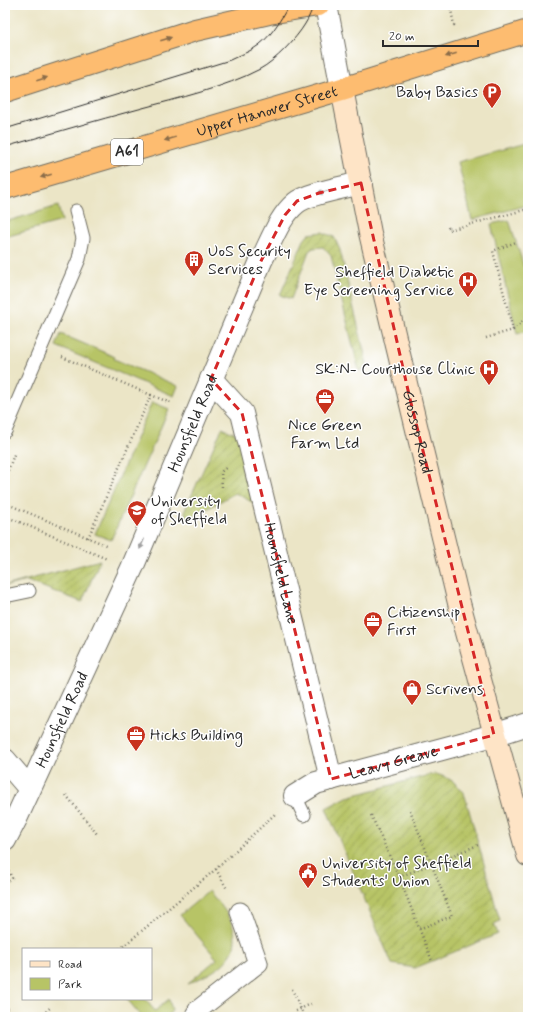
<svg xmlns="http://www.w3.org/2000/svg" width="533" height="1022" viewBox="0 0 533 1022" font-family="Mynerve,sans-serif">
<style>
.green{fill:#b7c466;stroke:#717848}
.garden{fill:url(#garden-furrows);stroke:#717848}
.lines{fill:none;stroke-linecap:round;stroke-linejoin:round}
.service-casing{stroke:#6e6c61;stroke-width:15}
.pedestrian-casing{stroke:#6e6c61;stroke-width:21}
.minor-casing{stroke:#6e6c61;stroke-width:24}
.tertiary-casing{stroke:#6e6c61;stroke-width:24}
.secondary-casing{stroke:#6e6c61;stroke-width:24}
.trunk-casing{stroke:#6e6c61;stroke-width:24}
.path{stroke:#6e6c61;stroke-width:2.5;stroke-dasharray:1 3;stroke-linecap:butt}
.service{stroke:#fff;stroke-width:13}
.pedestrian{stroke:#fff;stroke-width:19}
.minor{stroke:#fff;stroke-width:22}
.tertiary{stroke:#fff;stroke-width:22}
.secondary{stroke:#fee4c6;stroke-width:22}
.trunk{stroke:#fdbc70;stroke-width:22}
.tram{stroke:#2b2b2b;stroke-width:1}
.path-bridge{stroke:#6e6c61;stroke-width:2.5;stroke-dasharray:1 3;stroke-linecap:butt}
.oneway{fill:#8a6c4a}
.oneway2{fill:#a0a0a0}
.marked{fill:none;stroke:#d62828;stroke-width:3;stroke-dasharray:8 5;stroke-linejoin:round}
.labels{text-anchor:middle;dominant-baseline:central;stroke-width:3;stroke-linejoin:round;paint-order:stroke}
.shield{fill:#fff;stroke:#6b6b6b;stroke-width:1}
.shield-label{font-size:15px;font-weight:bold;fill:#2b2b2b}
.poi-label{font-size:16px;fill:#2b2b2b;stroke:#fff;text-anchor:start}
.street-label{font-size:16px;fill:#2b2b2b;stroke:#fff}
</style>
<defs>
<pattern id="garden-furrows" width="10" height="10" patternUnits="userSpaceOnUse"><rect width="10" height="10" fill="#b7c466"/><path d="M-1 1l2-2M0 10L10 0M9 11l2-2" fill="none" stroke="#959f54"/></pattern>
</defs>
<rect width="100%" height="100%" fill="#fff"/>
<filter id="ink" filterUnits="userSpaceOnUse"><feTurbulence type="fractalNoise" baseFrequency=".025" numOctaves="2"/><feDisplacementMap in="SourceGraphic" scale="8" xChannelSelector="R" yChannelSelector="G"/><feConvolveMatrix kernelMatrix="1 2 1 2 8 2 1 2 1" color-interpolation-filters="sRGB"/></filter>
<filter id="wash" filterUnits="userSpaceOnUse"><feTurbulence type="fractalNoise" baseFrequency=".012" numOctaves="4" result="noise"/><feDisplacementMap in="SourceGraphic" scale="16" xChannelSelector="R" yChannelSelector="G"/><feGaussianBlur stdDeviation="0.9" result="paint"/><feColorMatrix in="noise" values="0 0 0 0 0 0 0 0 0 0 0 0 0 0 0 0 0 1.4 0 .05"/><feComposite in="paint" operator="in"/></filter>
<g filter="url(#wash)">
<rect width="100%" height="100%" fill="#ebe5c6"/>
<path class="green" d="M528,143V205L472,220L458,162Z
M58,206L62,221L5,237V222Z
M509,220L524,267L528,266V331L517,334L491,224Z
M61,334L115,357L114,359L178,386L174,396L56,346Z
M152,402L169,409L111,540L95,534Z
M209,891C216,900 226,910 231,921C246,957 216,972 187,984L217,959L180,915Z
M127,999H145L155,1011L169,999L172,1010L168,1017H142Z"/>
<path class="garden" d="M322,232L334,237L340,250L368,368L359,371L331,256L323,247L313,248L309,251L291,299L280,295L304,240L309,234Z
M222,428L241,436L254,503L235,493L186,521L185,510Z
M100,560L82,602L27,581L5,586Z
M435,774C449,777 458,783 465,796L500,921L494,924L498,934L415,968L392,964L326,808L347,797L429,775Z"/>
</g>
<g filter="url(#ink)">
<g class="lines">
<defs>
<path id="service" d="M5,431L79,259L83,238L76,211
M5,596L29,591
M295,796L304,815"/>
<path id="pedestrian" d="M194,1017L198,1010L258,963L240,912"/>
<g id="minor">
<path id="s1" d="M211,379L242,413L331,779"/>
<path d="M5,760L29,788"/>
<path id="s2" d="M295,796L316,783L494,735L528,724"/>
<path id="s3" d="M5,840L16,819L132,568L261,261C271,242 279,217 296,203C306,194 346,187 361,183"/>
</g>
<path id="tertiary" d="M326,5L342,89"/>
<g id="secondary">
<path id="s4" d="M342,89L370,233L420,442L459,603L528,855"/>
</g>
<g id="trunk">
<path d="M5,91L195,30L269,13L318,5"/>
<path id="s5" d="M5,188L342,89L528,31"/>
</g>
</defs>
<use href="#service" class="service-casing"/>
<use href="#pedestrian" class="pedestrian-casing"/>
<use href="#minor" class="minor-casing"/>
<use href="#tertiary" class="tertiary-casing"/>
<use href="#secondary" class="secondary-casing"/>
<use href="#trunk" class="trunk-casing"/>
<path class="path" d="M450,5L454,25H452
M448,227L449,230L528,209
M338,284L345,269
M513,330L493,251L516,242
M486,338L513,330L528,316
M62,357L151,395
M5,478L15,452
M222,487L221,472L226,468
M5,503L108,546
M5,516L107,559
M88,538L151,395L171,403
M66,795L97,834
M410,810L452,916L419,929
M371,815L399,877L432,961
M216,869L227,889
M399,877L478,845
M5,883L12,878L6,866
M120,949L216,869L275,814
M5,971L9,976L5,979
M292,989L304,1016
M5,1005L14,1017
M40,1017L51,1007"/>
<use href="#service" class="service"/>
<use href="#pedestrian" class="pedestrian"/>
<use href="#minor" class="minor"/>
<use href="#tertiary" class="tertiary"/>
<use href="#secondary" class="secondary"/>
<use href="#trunk" class="trunk"/>
<path class="tram" d="M5,129L230,60C238,56 246,53 253,49C270,39 280,21 289,5
M5,147C50,134 94,121 139,109C179,98 224,88 260,69C275,61 296,39 305,24C309,18 311,11 314,5"/>
<path class="path-bridge" d="M296,1011L311,1004"/>
</g>
<defs><path id="oneway-solid" d="M-6-.8H1V-3.2L6.5 0L1 3.2V.8H-6Z"/></defs>
<g class="oneway">
<use href="#oneway-solid" transform="translate(166 39) rotate(-18)"/>
<use href="#oneway-solid" transform="translate(451 55) rotate(163)"/>
<use href="#oneway-solid" transform="translate(42 79) rotate(-17)"/>
<use href="#oneway-solid" transform="translate(170 139) rotate(164)"/>
<use href="#oneway-solid" transform="translate(46 176) rotate(164)"/>
</g>
<g class="oneway2">
<use href="#oneway-solid" transform="translate(323 192) rotate(165)"/>
<use href="#oneway-solid" transform="translate(142 544) rotate(113)"/>
</g>
</g>
<path class="marked" d="M361,183L410,399L494,735L331,779L242,413L211,379L261,261L285,215L297,201L319,193Z"/>
<defs>
<symbol id="parking-pin" viewBox="-11 -11 22 30"><path d="M0 17L-7.5 6A9.5 9.5 0 1 1 7.5 6Z" fill="#c8321e" stroke="#fff"/><path d="M-3.5-5.5H1a3.5 3.5 0 0 1 0 7H-1V5.5H-3.5ZM-1-3.4V-.6H.8a1.4 1.4 0 0 0 0-2.8Z" fill="#fff"/></symbol>
<symbol id="building-pin" viewBox="-11 -11 22 30"><path d="M0 17L-7.5 6A9.5 9.5 0 1 1 7.5 6Z" fill="#c8321e" stroke="#fff"/><path d="M-4-6H4V6H1V3H-1V6H-4ZM-2.5-4.3h1.7v1.8h-1.7ZM.8-4.3h1.7v1.8H.8ZM-2.5-1h1.7V.8h-1.7ZM.8-1h1.7V.8H.8Z" fill="#fff"/></symbol>
<symbol id="hospital-pin" viewBox="-11 -11 22 30"><path d="M0 17L-7.5 6A9.5 9.5 0 1 1 7.5 6Z" fill="#c8321e" stroke="#fff"/><path d="M-5-5h3v3.5h4V-5h3V5h-3V1.5h-4V5h-3Z" fill="#fff"/></symbol>
<symbol id="office-pin" viewBox="-11 -11 22 30"><path d="M0 17L-7.5 6A9.5 9.5 0 1 1 7.5 6Z" fill="#c8321e" stroke="#fff"/><path d="M-6-3h4V-5.5h4V-3h4V5H-6ZM-1-4.5V-3h2v-1.5ZM-6 0V1H6V0Z" fill="#fff"/></symbol>
<symbol id="university-pin" viewBox="-11 -11 22 30"><path d="M0 17L-7.5 6A9.5 9.5 0 1 1 7.5 6Z" fill="#c8321e" stroke="#fff"/><path d="M0-5L7-2L0 1L-7-2ZM-4 1L0 2.5L4 1V4Q0 6-4 4Z" fill="#fff"/></symbol>
<symbol id="shop-pin" viewBox="-11 -11 22 30"><path d="M0 17L-7.5 6A9.5 9.5 0 1 1 7.5 6Z" fill="#c8321e" stroke="#fff"/><path d="M-5-2.5h2.3a2.7 3.5 0 0 1 5.4 0H5L5.5 6h-11ZM-1.5-2.5h3a1.5 2.3 0 0 0-3 0Z" fill="#fff"/></symbol>
<symbol id="civic-pin" viewBox="-11 -11 22 30"><path d="M0 17L-7.5 6A9.5 9.5 0 1 1 7.5 6Z" fill="#c8321e" stroke="#fff"/><path d="M-.6-6.5H3V-4.5H.6V-3L4-1V1h2V6H-6V1h2V-1L-.6-3ZM-1.2 2.5V6h2.4V2.5Z" fill="#fff"/></symbol>
</defs>
<g fill-rule="evenodd">
<use href="#parking-pin" x="481" y="81" width="22" height="30"/>
<use href="#building-pin" x="183" y="249" width="22" height="30"/>
<use href="#hospital-pin" x="457" y="270" width="22" height="30"/>
<use href="#hospital-pin" x="478" y="358" width="22" height="30"/>
<use href="#office-pin" x="314" y="387" width="22" height="30"/>
<use href="#university-pin" x="126" y="499" width="22" height="30"/>
<use href="#office-pin" x="362" y="610" width="22" height="30"/>
<use href="#shop-pin" x="401" y="678" width="22" height="30"/>
<use href="#office-pin" x="125" y="724" width="22" height="30"/>
<use href="#civic-pin" x="297" y="861" width="22" height="30"/>
</g>
<g class="labels">
<rect class="shield" x="111" y="139" width="32" height="26" rx="3"/>
<g class="shield-label">
<text x="127" y="152">A61</text>
</g>
<g class="poi-label">
<text x="478" y="92" text-anchor="end">Baby Basics</text>
<text x="208" y="251">UoS Security<tspan x="208" dy="18">Services</tspan></text>
<text x="454" y="272" text-anchor="end">Sheffield Diabetic<tspan x="454" dy="18">Eye Screening Service</tspan></text>
<text x="475" y="369" text-anchor="end">SK:N- Courthouse Clinic</text>
<text x="325" y="425" text-anchor="middle">Nice Green<tspan x="325" dy="18">Farm Ltd</tspan></text>
<text x="151" y="501">University<tspan x="151" dy="18">of Sheffield</tspan></text>
<text x="387" y="612">Citizenship<tspan x="387" dy="18">First</tspan></text>
<text x="426" y="689">Scrivens</text>
<text x="150" y="735">Hicks Building</text>
<text x="322" y="863">University of Sheffield<tspan x="322" dy="18">Students' Union</tspan></text>
</g>
<g class="street-label">
<text stroke="none"><textPath href="#s5" startOffset="273">Upper Hanover Street</textPath></text>
<text stroke="none"><textPath href="#s3" startOffset="457">Hounsfield Road</textPath></text>
<text stroke="none"><textPath href="#s4" startOffset="351">Glossop Road</textPath></text>
<text stroke="none"><textPath href="#s1" startOffset="211">Hounsfield Lane</textPath></text>
<text stroke="none"><textPath href="#s3" startOffset="133">Hounsfield Road</textPath></text>
<text stroke="none"><textPath href="#s2" startOffset="105">Leavy Greave</textPath></text>
</g>
</g>
<rect width="533" height="1022" fill="none" stroke="#fff" stroke-width="20"/>
<rect x="22" y="948" width="130" height="52" fill="#ffffff" stroke="#aaaaaa"/>
<rect x="30" y="961" width="20" height="6" fill="#fee4c6" stroke="#aaaaaa"/>
<text x="58" y="968" font-size="12" fill="#2b2b2b">Road</text>
<rect x="30" y="978" width="20" height="12" fill="#b7c466" stroke="#aaaaaa"/>
<text x="58" y="988" font-size="12" fill="#2b2b2b">Park</text>
<path d="M383 40v6h95v-6" fill="none" stroke="#2b2b2b" stroke-width="2"/>
<text x="389" y="40" font-size="12" fill="#2b2b2b" stroke="#ffffff" stroke-width="3" paint-order="stroke">20 m</text>
</svg>
